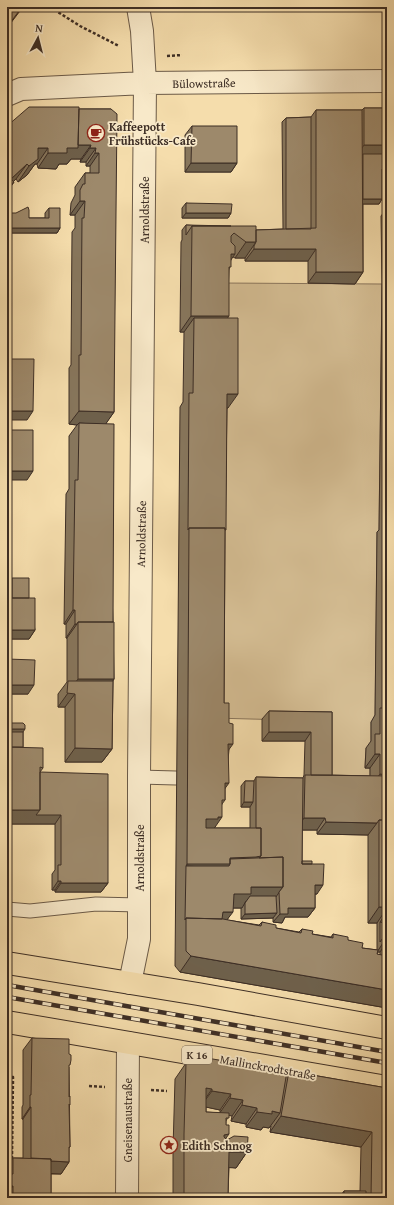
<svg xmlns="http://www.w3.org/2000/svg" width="394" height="1205" viewBox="0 0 394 1205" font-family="'Gentium Book Plus',serif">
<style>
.green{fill:#d6bf95;stroke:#8a765d}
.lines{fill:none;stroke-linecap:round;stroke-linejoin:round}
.service-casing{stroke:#6b5a47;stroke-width:15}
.minor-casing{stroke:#6b5a47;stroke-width:24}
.primary-casing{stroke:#3d2e25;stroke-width:24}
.path{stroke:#3d2e25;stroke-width:2.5;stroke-dasharray:3 2;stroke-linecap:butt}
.service{stroke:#f8e9c9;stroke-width:13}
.minor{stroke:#f8e9c9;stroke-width:22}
.primary{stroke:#f5ddac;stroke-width:22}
.rail-casing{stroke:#3d2e25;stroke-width:4.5}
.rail{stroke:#f8e9c9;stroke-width:3;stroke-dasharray:9;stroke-linecap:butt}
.wall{fill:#87765c;stroke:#3d2e25;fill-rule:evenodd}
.shaded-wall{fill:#6e604b;stroke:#3d2e25}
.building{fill:#9d896b;stroke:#3d2e25}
.labels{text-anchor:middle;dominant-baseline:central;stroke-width:3.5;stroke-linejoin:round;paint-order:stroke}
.shield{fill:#f8e9c9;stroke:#756656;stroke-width:1}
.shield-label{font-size:11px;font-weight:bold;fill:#3d2e25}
.street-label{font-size:12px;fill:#3d2e25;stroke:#f8e9c9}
.poi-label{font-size:12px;font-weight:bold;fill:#3d2e25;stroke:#f8e9c9;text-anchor:start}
</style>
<rect width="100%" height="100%" fill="#f5ddac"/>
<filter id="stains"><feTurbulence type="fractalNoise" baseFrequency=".005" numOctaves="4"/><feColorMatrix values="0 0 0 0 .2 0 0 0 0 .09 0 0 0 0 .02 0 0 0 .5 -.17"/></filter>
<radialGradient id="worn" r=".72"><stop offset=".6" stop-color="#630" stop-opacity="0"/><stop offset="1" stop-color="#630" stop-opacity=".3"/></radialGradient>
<path class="green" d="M220,283L382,284L379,532H377L375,722H371V748H366L365,767L370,768V788L325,787V721L213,718Z"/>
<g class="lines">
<defs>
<path id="service" d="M139,777L176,778
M7,909L30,911L96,904L140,905"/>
<path id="minor" d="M7,95L21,89L145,83L387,81
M130,983L139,939V777L145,83L142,31L138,7
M127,1198L128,1043"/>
<path id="primary" d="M7,963L198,994L387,1028
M7,1022L387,1087"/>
</defs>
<use href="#service" class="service-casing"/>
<use href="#minor" class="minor-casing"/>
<use href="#primary" class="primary-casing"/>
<path class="path" d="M50,7L80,26L119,46
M167,56L182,55
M7,1077H13L12,1157L7,1161
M89,1086L105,1087
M151,1090L167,1091"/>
<use href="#service" class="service"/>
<use href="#minor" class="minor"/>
<use href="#primary" class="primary"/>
<defs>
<path id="rail" d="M7,985L387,1052
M7,997L387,1063"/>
</defs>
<use href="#rail" class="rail-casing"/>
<use href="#rail" class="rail"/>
</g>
<path class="wall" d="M364,108H387V174H382V199L379,204H363V272L355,284L308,283V261H245V258H235L233,257L231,259L229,270L227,318L228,408H227L225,531L224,703L229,750L225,789V800L222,804L214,828H250V807H241V786L245,781H254L256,777L303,778L304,775L305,741H262V719L269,711L332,712V775L370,776V768H365L366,748L371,741V722L375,715L377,532L379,530L382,284L381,216L387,208V1008L180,972L175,966L180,407L183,402L184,332H180L181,242L182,240V230L186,225L256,230L283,229L282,122L286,118L311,117L316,110H362ZM302,830H317V834L368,835V923H377V950L362,948L348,940L333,934L331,937L312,934L302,929L299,932L276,928L262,922L259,925L227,920L233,908H241V919L273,918V922L282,923L285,917H308L315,908V894H317L312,864L302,861ZM377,952H380V955L377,954Z
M79,109H111L114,412L106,423L113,622L114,679L113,681L112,749L102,762H65V707H58V694L67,682V638H66V624H64L66,494L69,489V436L77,425L69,424V368L71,365L72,232L75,228V215H70L71,203L75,195V187L85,173H90V166H86V162H80L81,159H71L67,164H59L56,169L38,168L37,164H35L27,175L18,182L16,179L13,182H14L7,192V126Z
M192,126L237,163L231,172H185V135Z
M186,203L231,213L228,218H182V208Z
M49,208L60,228L57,233H7V215L8,213L29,218H45V213Z
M12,578L29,598L35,630L29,639H7V598H8V583Z
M7,659L28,694H11L10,723L23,732V747L43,768L40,772L108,883L101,892H55V890H52V874L55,870V824H7Z
M32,1038L69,1067L70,1147L69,1148V1162L61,1174H51V1198H7V1167L13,1158H23V1119H22V1107L23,1105V1050Z
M186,1063L287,1074L289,1071L387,1088V1198H339L344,1191H360L361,1147L270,1132L271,1126L269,1128L263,1127L261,1130L246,1127V1124L231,1121L232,1116L229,1115L226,1121L225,1138L247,1152L236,1168L229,1167L228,1195L227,1198H173V1149L175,1079ZM206,1107L220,1110V1113L206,1112Z"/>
<path class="shaded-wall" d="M22,7H23L7,28V27Z
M77,145H91L81,159H71L67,164H59L56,169L38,168L48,153Z
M364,145H387V159L358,154Z
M38,148H48L37,164H35L27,175L18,182L29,166Z
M90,148H96L86,162H80Z
M95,153H99L90,166H86Z
M191,163H237L231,172H185Z
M27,164L16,179L7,187L11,179Z
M382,169H387V174H379Z
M14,182L7,192V188Z
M358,199H382L379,204H354Z
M80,201H85L75,215H70Z
M186,213H231L228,218H182Z
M7,228H60L57,233H7Z
M246,242H256L245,258H235Z
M254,249H316L308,261H245Z
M231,254H235L224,270Z
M316,272H363L355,284L308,283Z
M191,316H229L218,332L194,318L184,332H180Z
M227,394H238L228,408H217Z
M7,411H33L27,420H7Z
M79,411L114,412L105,425L79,423L77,425L69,424Z
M7,471H33L27,480H7Z
M73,610H75L66,624H64Z
M75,624H77L67,638H66Z
M7,630H35L29,639H7Z
M78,679H114L103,694H75L65,707H58Z
M7,685H34L28,694H7Z
M7,729H25L17,741H7Z
M269,732H311L305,741H262Z
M228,744H233L222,759Z
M75,748L112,749L102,762H65Z
M375,754H380L370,768H365Z
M380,774L387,775V789L370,788Z
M225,783H229L218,798Z
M244,802H253L250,807H241Z
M7,810H40L61,815L55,824H7Z
M218,817H222L211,833L195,834L206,819Z
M304,818H325L317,830H296Z
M326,822L377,823L368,835L317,834Z
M261,856L273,871L186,866L187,864L230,858Z
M58,881H61L55,890H52Z
M61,883H108L101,892H55Z
M315,885H323L317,894H309Z
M251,887H283L273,901H246L242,908H225L234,894Z
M379,907H387V908L377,923H368Z
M288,908H315L308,917H285L282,923L273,922L280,914Z
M223,912H233L223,925L212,935Z
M387,912V929L380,922Z
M277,913L273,918L241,919L245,914Z
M387,937V942L380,952H377Z
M191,956L387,990V1008L180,972Z
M206,1088L212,1089L201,1105Z
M212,1091L231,1094L220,1110L201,1106Z
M230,1098L243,1100L232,1116L219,1114Z
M242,1105L257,1108L246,1124L231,1121Z
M30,1107H31L23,1119H22Z
M272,1111L280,1113L269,1128L263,1127L261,1130L246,1127L257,1112Z
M281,1116L372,1132L361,1147L270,1132Z
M229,1134L218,1149L224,1135Z
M229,1152H247L236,1168L218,1167Z
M31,1160L69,1162L61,1174L22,1172Z
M11,1186H13L7,1195V1193Z
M184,1194L228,1195L226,1198L183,1196Z"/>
<path class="building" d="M7,7H22L7,27Z
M29,107H79L78,148H67V153H48V148H38V159L29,166L27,164L11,179L14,182L7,188V126Z
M364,108H387V145H364Z
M79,109H111L117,114L114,412L79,411V355H81L82,218H84L85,201H80V190L83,184H85V173H99V153H95L96,148H90L91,145H78Z
M316,110H362L363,272H316V249H254V246L256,242V230L316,228Z
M311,117V229H286V118Z
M192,126H237V163H191Z
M363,154H387V169H382V199H363Z
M186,203L232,204L231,213H186Z
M28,207L29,210V218H49V208H60V228H7V221H8V213H16Z
M186,225L231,226H192L186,235Z
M192,226H256V242H246L234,233L231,236V242L235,246V254H231V267H229V316H191Z
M194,318H238V394H227L226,530H225V528H189L188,530L189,393H193Z
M7,359H34L33,411H7Z
M79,423L114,424L113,622H78L77,624H75V610H73L75,480H78Z
M7,430H33V471H7Z
M387,518V775L380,774V754H375V734H380V708H385Z
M189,528H225L224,703H229V723L233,724V744H228L229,783H225V800H222V817H218V819H206V828H261V856L256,857L230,858V864H187Z
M12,578H29V598H12Z
M7,598H35V630H7Z
M78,622H114V679H78Z
M7,659L35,660L34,685H11V682H7Z
M68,681H113L112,749L75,748V694L67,693Z
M7,682H11L10,723H23L25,725V729H7Z
M269,711L332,712V775H311V732H269Z
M7,732H23V747H7Z
M7,747L43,748V768L40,767V810H7Z
M40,772L108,774V883H61V881H58V865H61V815H36L40,810Z
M305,775L387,776V820H379L377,823L326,822L325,818H304Z
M256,777L303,778L302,864H324L323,885H315V908H288V914H280L279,892L283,887V857L259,858L261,856V828H256Z
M245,781H254L253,802H244Z
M379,820H387V907H379Z
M283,857V887H251V894H234L233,912H223L222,919L186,918L185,920L186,866H229L230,864V859Z
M302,861H312V864H302Z
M250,896H276L277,913L245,914V903Z
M186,918L223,919L261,926L262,922L276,925V928L301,933L302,929L313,931L312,934L333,938V934L348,937V940L363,943L362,948L378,950L377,954L387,956V990L191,956L186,951Z
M380,922L387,924V932L380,942Z
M32,1038L69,1039V1054L71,1055V1060L70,1065H69V1097L70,1096V1105L69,1104L70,1147H69V1162L51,1161V1159L31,1158V1107H30V1095H31Z
M194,1056L287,1071L280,1113L272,1111V1114L257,1112V1108L242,1105L243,1100L230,1098L231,1094L212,1091V1089L206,1088V1112L229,1113V1118H226V1125H229V1134L224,1135V1137L227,1140L234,1136L248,1137L247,1152H229L228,1195L184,1194V1134L186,1063Z
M289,1071L387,1088V1198H371L372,1132L281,1116Z
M13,1158L51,1159V1198H13V1186H11V1174H13Z
M344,1191H366V1198H344Z
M183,1196L227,1197V1198H183Z"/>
<defs>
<symbol id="cafe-ring" viewBox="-11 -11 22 22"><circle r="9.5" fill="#f8e9c9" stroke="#8f2418" stroke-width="1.5"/><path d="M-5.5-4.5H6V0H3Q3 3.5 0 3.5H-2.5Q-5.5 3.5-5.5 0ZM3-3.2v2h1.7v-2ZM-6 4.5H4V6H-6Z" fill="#8f2418"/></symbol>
<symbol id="sight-ring" viewBox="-11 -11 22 22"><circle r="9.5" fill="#f8e9c9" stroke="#8f2418" stroke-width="1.5"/><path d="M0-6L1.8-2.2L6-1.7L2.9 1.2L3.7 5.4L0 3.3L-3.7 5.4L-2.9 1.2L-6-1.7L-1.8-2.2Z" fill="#8f2418"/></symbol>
</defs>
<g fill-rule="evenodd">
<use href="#cafe-ring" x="86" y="123" width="20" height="20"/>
<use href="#sight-ring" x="159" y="1135" width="20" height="20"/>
</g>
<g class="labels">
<rect class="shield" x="182" y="1046" width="30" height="18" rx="3"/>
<g class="shield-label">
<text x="197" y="1055">K 16</text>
</g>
<g class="street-label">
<text transform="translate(204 83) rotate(-1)">Bülowstraße</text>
<text transform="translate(144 210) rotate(-90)">Arnoldstraße</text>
<text transform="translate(141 534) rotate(-89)">Arnoldstraße</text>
<text transform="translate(139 858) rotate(-90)">Arnoldstraße</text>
<text transform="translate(268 1067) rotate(10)">Mallinckrodtstraße</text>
<text transform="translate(127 1120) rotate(-90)">Gneisenaustraße</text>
</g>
<g class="poi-label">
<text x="109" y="126">Kaffeepott<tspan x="109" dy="14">Frühstücks-Cafe</tspan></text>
<text x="182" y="1145">Edith Schnog</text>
</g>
</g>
<rect width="394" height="1205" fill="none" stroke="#f5ddac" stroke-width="24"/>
<rect x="8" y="8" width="378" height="1189" fill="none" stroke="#3d2e25" stroke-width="2"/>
<rect x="12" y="12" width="370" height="1181" fill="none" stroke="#3d2e25"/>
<g transform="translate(38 38) rotate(7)" stroke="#f8e9c9" stroke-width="3" paint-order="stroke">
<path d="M0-3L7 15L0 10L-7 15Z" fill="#3d2e25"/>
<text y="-6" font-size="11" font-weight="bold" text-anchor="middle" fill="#3d2e25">N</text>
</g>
<rect width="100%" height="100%" filter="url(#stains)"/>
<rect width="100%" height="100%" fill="url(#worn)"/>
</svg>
